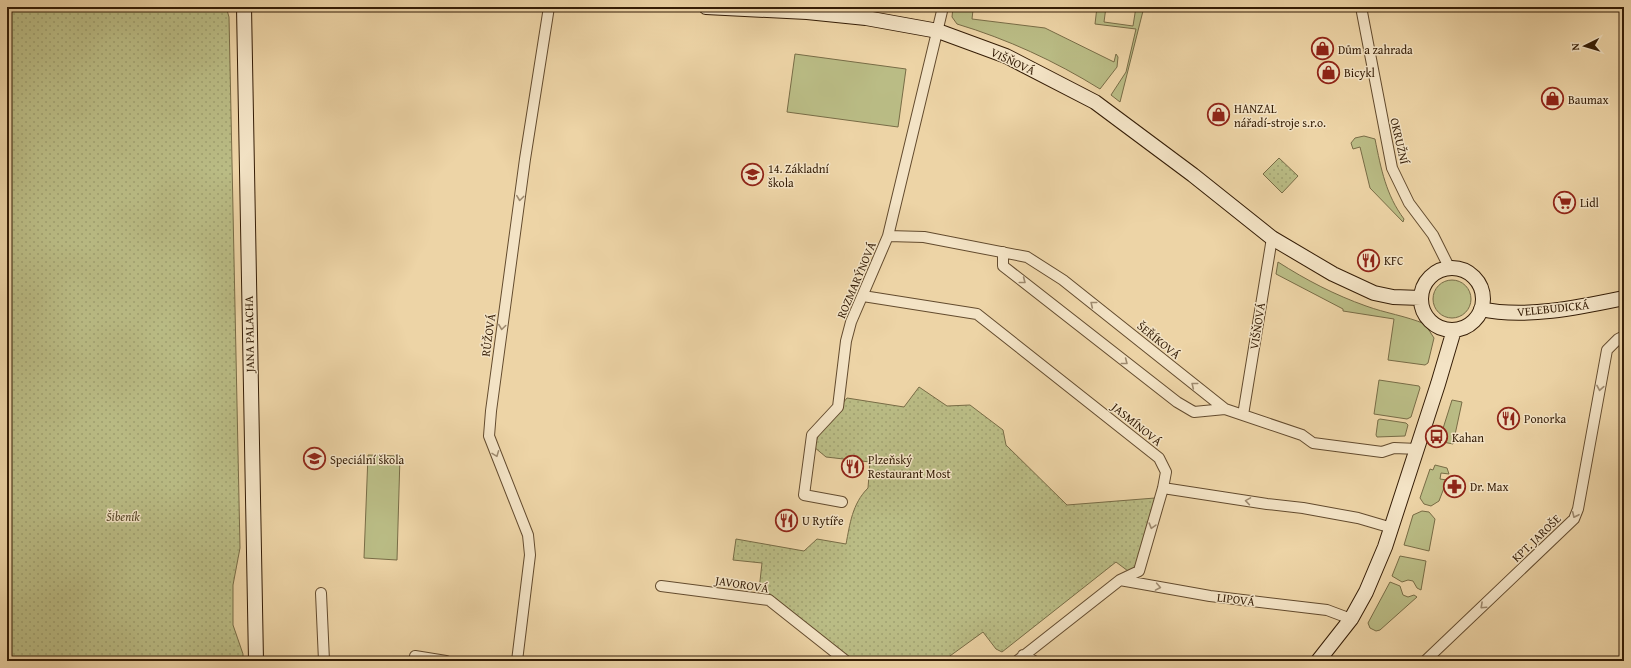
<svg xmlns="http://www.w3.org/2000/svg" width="1631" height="668" viewBox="0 0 1631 668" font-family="'Gentium Book Plus',serif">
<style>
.green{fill:#babc85;stroke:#786c46}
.park{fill:url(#park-dots);stroke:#786c46}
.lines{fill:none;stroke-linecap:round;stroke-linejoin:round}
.street-casing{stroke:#634b2e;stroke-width:12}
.secondary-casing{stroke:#351d06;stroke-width:16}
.street{stroke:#f3e3c5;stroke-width:10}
.secondary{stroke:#f3e3c5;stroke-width:14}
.oneway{stroke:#9e8a6f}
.labels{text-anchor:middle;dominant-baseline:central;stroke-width:3;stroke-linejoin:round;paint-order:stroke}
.poi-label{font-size:12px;fill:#351d06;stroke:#f3e3c5;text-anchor:start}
.street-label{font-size:12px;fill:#351d06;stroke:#f3e3c5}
.park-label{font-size:12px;font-style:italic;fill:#564526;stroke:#f3e3c5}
</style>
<defs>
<pattern id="park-dots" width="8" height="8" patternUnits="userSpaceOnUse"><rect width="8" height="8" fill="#babc85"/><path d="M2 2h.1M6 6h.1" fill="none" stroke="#a0a171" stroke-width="1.8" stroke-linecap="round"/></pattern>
</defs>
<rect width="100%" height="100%" fill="#edd4a6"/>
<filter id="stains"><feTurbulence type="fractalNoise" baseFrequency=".005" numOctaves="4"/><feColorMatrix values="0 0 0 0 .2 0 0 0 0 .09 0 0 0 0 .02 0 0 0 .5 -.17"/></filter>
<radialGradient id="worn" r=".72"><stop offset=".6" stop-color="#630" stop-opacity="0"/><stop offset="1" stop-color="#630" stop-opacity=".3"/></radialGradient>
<path class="green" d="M953,7H965V9L973,10L972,19L1045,28L1114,62L1116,54L1118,57L1117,67L1100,89C1055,61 1007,39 957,24L952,17Z
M1097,7H1106L1104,22L1133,26L1136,7H1144L1120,102L1111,95L1126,72L1136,29L1095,24Z
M795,54L906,69L898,127L787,112Z
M1364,136L1375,139C1381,169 1386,195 1404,219L1403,222L1370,188L1360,147L1353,149L1351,143L1355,138Z
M1278,262C1306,280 1335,295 1366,306C1385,313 1406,316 1425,324L1434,338L1428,363L1425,365L1388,360L1394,319L1343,311V309L1276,274Z
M1433 299a19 19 0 1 1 38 0a19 19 0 1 1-38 0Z
M1379,380L1419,386L1420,388L1411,417L1407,419L1374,414Z
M1452,400L1462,402L1453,444L1443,442L1440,438Z
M1380,419L1406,423L1408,425L1405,436L1377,437L1376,435L1378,420Z
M368,455L400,456L397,560L364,558Z
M1435,465L1447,468L1449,474L1441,473L1440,479L1447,480L1439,501L1431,506L1424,504L1420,498L1430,469L1433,470Z
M1422,511L1429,512L1435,519L1429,551L1404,545L1413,515Z
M1400,556L1426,561L1421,590L1417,588L1413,581L1408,580L1402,582L1392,576Z
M1390,582L1400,586L1403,595L1408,597L1414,595L1417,597L1380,630L1376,631L1370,628L1368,623Z"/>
<path class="park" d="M7,7H226L229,17L240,548L233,585V625L243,654V661H7Z
M1279,158L1298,176L1282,193L1263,174Z
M919,387L947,406L970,405L1003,430L1006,445L1067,505L1155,498L1137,566L1128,571L1116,562L1002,652L996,649L983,632L943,661H854L770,594H765L759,590L762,563L733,560L736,539L804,551L817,539L846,544C850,524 852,504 868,488L870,462L826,457L814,447L820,431L847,398L904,407Z"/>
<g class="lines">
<defs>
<path id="street" d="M1361,7L1392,168L1409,203L1433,235L1449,267
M888,236L924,237L1027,257L1063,280L1225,409L1302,435L1313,443L1382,452L1394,448L1418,449
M1003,252V266L1177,402L1194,412L1225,409
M863,296L977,314L1159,458L1166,472L1163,488L1139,571L1120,580L1017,661
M1243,415L1272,238
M1163,488L1267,504L1303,508L1358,518L1392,528
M842,502L804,495L812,435L838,407L846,341L851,322L888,236L943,7
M1120,580L1210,596L1327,610L1351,619
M661,586L769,600L846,661
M321,593L324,661
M1023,655L1034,661
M415,661V656L446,661
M517,661L530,555L528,535L489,436L491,411L525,159L549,7
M1425,661L1574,519L1578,509L1607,350L1618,339L1624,336"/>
<path id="secondary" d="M244,7L256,661
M706,7L807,12L866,18L938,31L1006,56L1095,102L1193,175L1272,238L1333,274L1374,293L1393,297L1421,298
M1421 299a31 31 0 1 1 62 0a31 31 0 1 1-62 0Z
M1481,309C1525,319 1581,307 1624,298
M1318,661L1351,619L1366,592L1385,547L1438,384L1454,330"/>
</defs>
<use href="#street" class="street-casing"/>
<use href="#secondary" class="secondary-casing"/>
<use href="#street" class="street"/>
<use href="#secondary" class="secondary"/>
</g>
<defs><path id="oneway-chevron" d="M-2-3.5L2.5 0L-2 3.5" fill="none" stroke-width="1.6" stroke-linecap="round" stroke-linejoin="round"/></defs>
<g class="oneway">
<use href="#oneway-chevron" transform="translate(520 198) rotate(97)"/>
<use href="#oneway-chevron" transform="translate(1023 281) rotate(38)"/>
<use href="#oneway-chevron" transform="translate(1093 304) rotate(-141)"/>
<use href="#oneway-chevron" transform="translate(502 327) rotate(98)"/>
<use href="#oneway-chevron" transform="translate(1125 362) rotate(38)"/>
<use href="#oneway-chevron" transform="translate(1194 385) rotate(-141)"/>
<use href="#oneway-chevron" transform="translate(1600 388) rotate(100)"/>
<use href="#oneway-chevron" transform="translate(496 454) rotate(69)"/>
<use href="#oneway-chevron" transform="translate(1248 501) rotate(-171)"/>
<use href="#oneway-chevron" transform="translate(1575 515) rotate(115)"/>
<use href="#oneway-chevron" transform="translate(1152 526) rotate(106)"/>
<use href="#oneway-chevron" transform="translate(1158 587) rotate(10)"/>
<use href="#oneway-chevron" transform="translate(1483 606) rotate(137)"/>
</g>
<defs>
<symbol id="shop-ring" viewBox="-11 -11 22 22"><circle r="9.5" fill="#f3e3c5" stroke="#8f2418" stroke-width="1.5"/><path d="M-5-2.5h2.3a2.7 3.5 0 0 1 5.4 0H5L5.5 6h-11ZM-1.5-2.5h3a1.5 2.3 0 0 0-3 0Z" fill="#8f2418"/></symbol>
<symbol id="school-ring" viewBox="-11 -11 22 22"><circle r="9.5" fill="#f3e3c5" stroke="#8f2418" stroke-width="1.5"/><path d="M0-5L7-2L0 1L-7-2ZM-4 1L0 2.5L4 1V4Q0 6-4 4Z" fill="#8f2418"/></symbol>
<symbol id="supermarket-ring" viewBox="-11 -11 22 22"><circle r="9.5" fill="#f3e3c5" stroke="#8f2418" stroke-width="1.5"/><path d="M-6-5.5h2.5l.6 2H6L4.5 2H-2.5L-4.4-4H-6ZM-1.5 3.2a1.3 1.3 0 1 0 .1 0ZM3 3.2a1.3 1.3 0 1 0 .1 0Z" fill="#8f2418"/></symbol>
<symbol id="restaurant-ring" viewBox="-11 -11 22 22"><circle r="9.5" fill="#f3e3c5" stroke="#8f2418" stroke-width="1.5"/><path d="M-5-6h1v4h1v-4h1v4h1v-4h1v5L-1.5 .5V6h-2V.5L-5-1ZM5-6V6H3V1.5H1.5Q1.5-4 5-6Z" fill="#8f2418"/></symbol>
<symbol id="bus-ring" viewBox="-11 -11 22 22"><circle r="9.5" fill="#f3e3c5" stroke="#8f2418" stroke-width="1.5"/><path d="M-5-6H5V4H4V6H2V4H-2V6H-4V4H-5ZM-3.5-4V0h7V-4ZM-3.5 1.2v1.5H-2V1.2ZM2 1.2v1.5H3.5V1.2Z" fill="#8f2418"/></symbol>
<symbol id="pharmacy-ring" viewBox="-11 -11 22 22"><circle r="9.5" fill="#f3e3c5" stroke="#8f2418" stroke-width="1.5"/><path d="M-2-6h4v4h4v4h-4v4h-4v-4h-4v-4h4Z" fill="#8f2418"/></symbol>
</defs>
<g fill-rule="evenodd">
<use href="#shop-ring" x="1310" y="36" width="25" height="25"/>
<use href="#shop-ring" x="1316" y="60" width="25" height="25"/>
<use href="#shop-ring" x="1540" y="86" width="25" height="25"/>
<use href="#shop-ring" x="1206" y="102" width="25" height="25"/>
<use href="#school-ring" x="740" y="162" width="25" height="25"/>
<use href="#supermarket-ring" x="1552" y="190" width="25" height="25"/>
<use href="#restaurant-ring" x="1356" y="248" width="25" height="25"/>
<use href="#restaurant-ring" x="1496" y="406" width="25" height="25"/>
<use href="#bus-ring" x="1424" y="424" width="25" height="25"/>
<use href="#school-ring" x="302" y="446" width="25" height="25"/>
<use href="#restaurant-ring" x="840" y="454" width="25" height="25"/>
<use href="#pharmacy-ring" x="1442" y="474" width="25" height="25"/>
<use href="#restaurant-ring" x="774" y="508" width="25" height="25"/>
</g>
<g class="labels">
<g class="poi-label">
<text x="1338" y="49">Dům a zahrada</text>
<text x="1344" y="72">Bicykl</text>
<text x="1568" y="99">Baumax</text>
<text x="1234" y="108">HANZAL<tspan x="1234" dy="14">nářadí-stroje s.r.o.</tspan></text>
<text x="768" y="168">14. Základní<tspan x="768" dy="14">škola</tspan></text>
<text x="1580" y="202">Lidl</text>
<text x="1384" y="260">KFC</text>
<text x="1524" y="418">Ponorka</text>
<text x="1452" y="437">Kahan</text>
<text x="330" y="459">Speciální škola</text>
<text x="868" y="459">Plzeňský<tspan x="868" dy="14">Restaurant Most</tspan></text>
<text x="1470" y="486">Dr. Max</text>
<text x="802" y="520">U Rytíře</text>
</g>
<g class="street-label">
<text transform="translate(1013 61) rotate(25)">VIŠŇOVÁ</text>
<text transform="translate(1400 141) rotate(77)">OKRUŽNÍ</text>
<text transform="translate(856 280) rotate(-67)">ROZMARÝNOVÁ</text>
<text transform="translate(1553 308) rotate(-6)">VELEBUDICKÁ</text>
<text transform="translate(1257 326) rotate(-81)">VIŠŇOVÁ</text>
<text transform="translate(249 334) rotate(-91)">JANA PALACHA</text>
<text transform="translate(488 335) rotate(-82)">RŮŽOVÁ</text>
<text transform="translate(1159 340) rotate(39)">ŠEŘÍKOVÁ</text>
<text transform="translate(1137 424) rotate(39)">JASMÍNOVÁ</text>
<text transform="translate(1536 538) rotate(-44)">KPT. JAROŠE</text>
<text transform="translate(742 584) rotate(9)">JAVOROVÁ</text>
<text transform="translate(1236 599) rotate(7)">LIPOVÁ</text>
</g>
<g class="park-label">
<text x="123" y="516">Šibeník</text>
</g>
</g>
<rect width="1631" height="668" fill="none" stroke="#edd4a6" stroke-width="24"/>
<rect x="8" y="8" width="1615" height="652" fill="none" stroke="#351d06" stroke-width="2"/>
<rect x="12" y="12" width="1607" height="644" fill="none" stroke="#351d06"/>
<g transform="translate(1585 46) rotate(265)" stroke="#f3e3c5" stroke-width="3" paint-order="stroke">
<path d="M0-3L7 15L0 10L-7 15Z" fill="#351d06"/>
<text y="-6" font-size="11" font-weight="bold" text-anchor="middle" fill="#351d06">N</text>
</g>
<rect width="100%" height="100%" filter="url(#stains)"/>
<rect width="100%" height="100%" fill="url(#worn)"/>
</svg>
